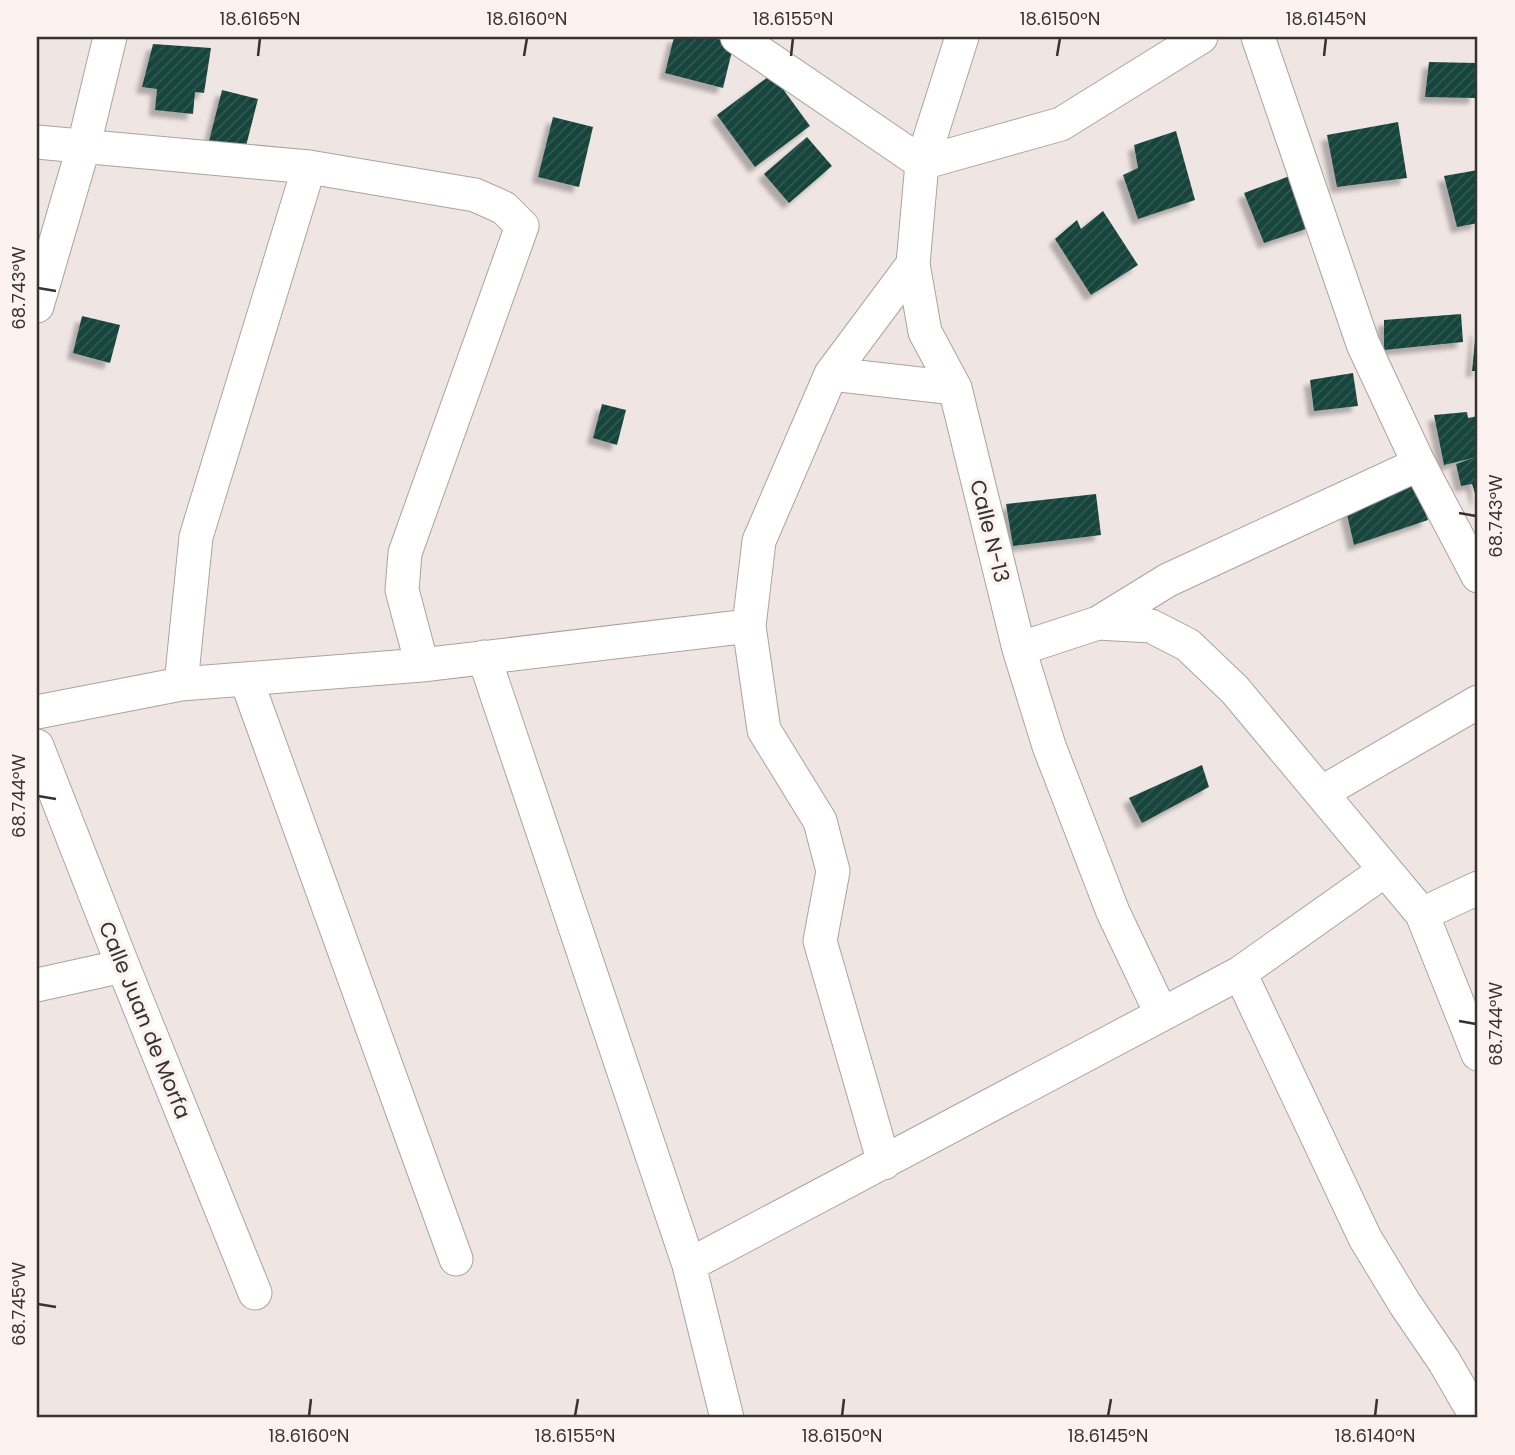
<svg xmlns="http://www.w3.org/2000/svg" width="1515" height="1455" viewBox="0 0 1515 1455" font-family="Poppins,sans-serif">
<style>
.building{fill:url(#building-hatch);filter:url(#shadow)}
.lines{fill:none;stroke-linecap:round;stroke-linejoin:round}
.street-casing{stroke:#aca3a0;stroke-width:35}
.street{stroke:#fff;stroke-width:33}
.ticks{fill:none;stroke:#363331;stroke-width:2.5}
.labels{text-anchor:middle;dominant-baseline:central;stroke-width:7;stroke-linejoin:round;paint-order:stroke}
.street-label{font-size:21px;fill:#363331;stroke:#fcf2ef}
.neatline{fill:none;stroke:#363331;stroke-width:2.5}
.ticks-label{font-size:18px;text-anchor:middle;fill:#363331}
</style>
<defs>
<pattern id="building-hatch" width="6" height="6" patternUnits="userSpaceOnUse" patternTransform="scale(1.75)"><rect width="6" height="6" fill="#18453c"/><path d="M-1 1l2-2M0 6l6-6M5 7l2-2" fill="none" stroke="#325850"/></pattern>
<filter id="shadow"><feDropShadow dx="-6" dy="6" stdDeviation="2" flood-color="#0004"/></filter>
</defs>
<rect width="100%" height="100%" fill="#efe5e2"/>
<path class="building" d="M674,37H710L734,43L723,88L665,73Z
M153,44L211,48L204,93L195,92L193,114L155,110L157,89L142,87Z
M1429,62L1477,63L1475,98L1425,97Z
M772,74L810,126L755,167L717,115Z
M222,90L258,99L245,150L209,141Z
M553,117L593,127L579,187L538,177Z
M1398,122L1407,178L1337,187L1327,135Z
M1176,131L1195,200L1138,219L1123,175L1138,168L1134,145Z
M807,137L832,166L789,203L764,174Z
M1478,170V223L1457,227L1444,176Z
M1295,174L1312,227L1264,243L1244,193Z
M1103,211L1138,265L1091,295L1055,239L1077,220L1081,229Z
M1461,314L1463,342L1384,350V320Z
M82,316L120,325L110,363L73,353Z
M1476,330H1478V371H1472Z
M1353,373L1358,406L1314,411L1310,380Z
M602,404L626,410L617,445L593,438Z
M1467,412L1468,418L1478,416V503L1472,484L1461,486L1456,464L1473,458L1444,465L1434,415Z
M1416,483L1428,520L1354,545L1345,506Z
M1096,494L1101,535L1013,546L1006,504Z
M1202,765L1209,787L1142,823L1129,798Z"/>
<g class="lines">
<defs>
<path id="street" d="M737,37L922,163L1061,124L1201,37
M962,37L922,163L913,264L925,332L955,388L1019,649L1049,746L1113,912L1161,1013
M1258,37L1363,344L1419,464L1478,576
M37,142L309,167L475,195L504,208L522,226L405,553L402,590L422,665
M37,306L84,145L110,37
M831,374L955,388
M1098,623L1151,626L1188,645L1235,690L1422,914L1478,1054
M1019,649L1098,623L1168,580L1419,464
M484,657L689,1265L727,1418
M246,679L456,1259
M181,684L196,537L309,167
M37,712L181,684L422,665L749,626
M37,746L123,966L255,1293
M1321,793L1478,702
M1422,914L1478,888
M1240,973L1365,1238L1405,1304L1444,1361L1477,1418
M37,985L123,966
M884,1163L820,941L833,871L820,821L764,730L749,626L759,541L831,374L913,264
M689,1265L1240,973L1384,871"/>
</defs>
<use href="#street" class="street-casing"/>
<use href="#street" class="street"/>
</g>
<path class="ticks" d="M258,56L260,38M524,56L527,38M791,56L793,38M1057,56L1060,38M1324,56L1326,38M38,288L56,291M1459,513L1476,516M38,796L56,799M1459,1021L1476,1024M38,1304L56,1307M309,1416L311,1399M575,1416L578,1399M842,1416L844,1399M1108,1416L1111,1399M1375,1416L1377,1399"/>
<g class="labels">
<g class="street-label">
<text transform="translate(990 531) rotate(76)">Calle N-13</text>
<text transform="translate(145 1020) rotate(68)">Calle Juan de Morfa</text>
</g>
</g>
<rect width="1515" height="1455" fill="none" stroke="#fcf2ef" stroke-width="77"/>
<rect x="38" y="38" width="1438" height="1378" class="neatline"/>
<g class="ticks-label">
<text x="260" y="25">18.6165°N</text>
<text x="527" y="25">18.6160°N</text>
<text x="793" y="25">18.6155°N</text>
<text x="1060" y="25">18.6150°N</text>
<text x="1326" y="25">18.6145°N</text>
<text transform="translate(19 288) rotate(-90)" y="6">68.743°W</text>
<text transform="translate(1496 516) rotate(-90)" y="6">68.743°W</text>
<text transform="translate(19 796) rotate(-90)" y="6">68.744°W</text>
<text transform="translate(1496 1024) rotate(-90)" y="6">68.744°W</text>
<text transform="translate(19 1304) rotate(-90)" y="6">68.745°W</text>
<text x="309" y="1442">18.6160°N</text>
<text x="575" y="1442">18.6155°N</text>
<text x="842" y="1442">18.6150°N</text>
<text x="1108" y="1442">18.6145°N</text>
<text x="1375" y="1442">18.6140°N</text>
</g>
</svg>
